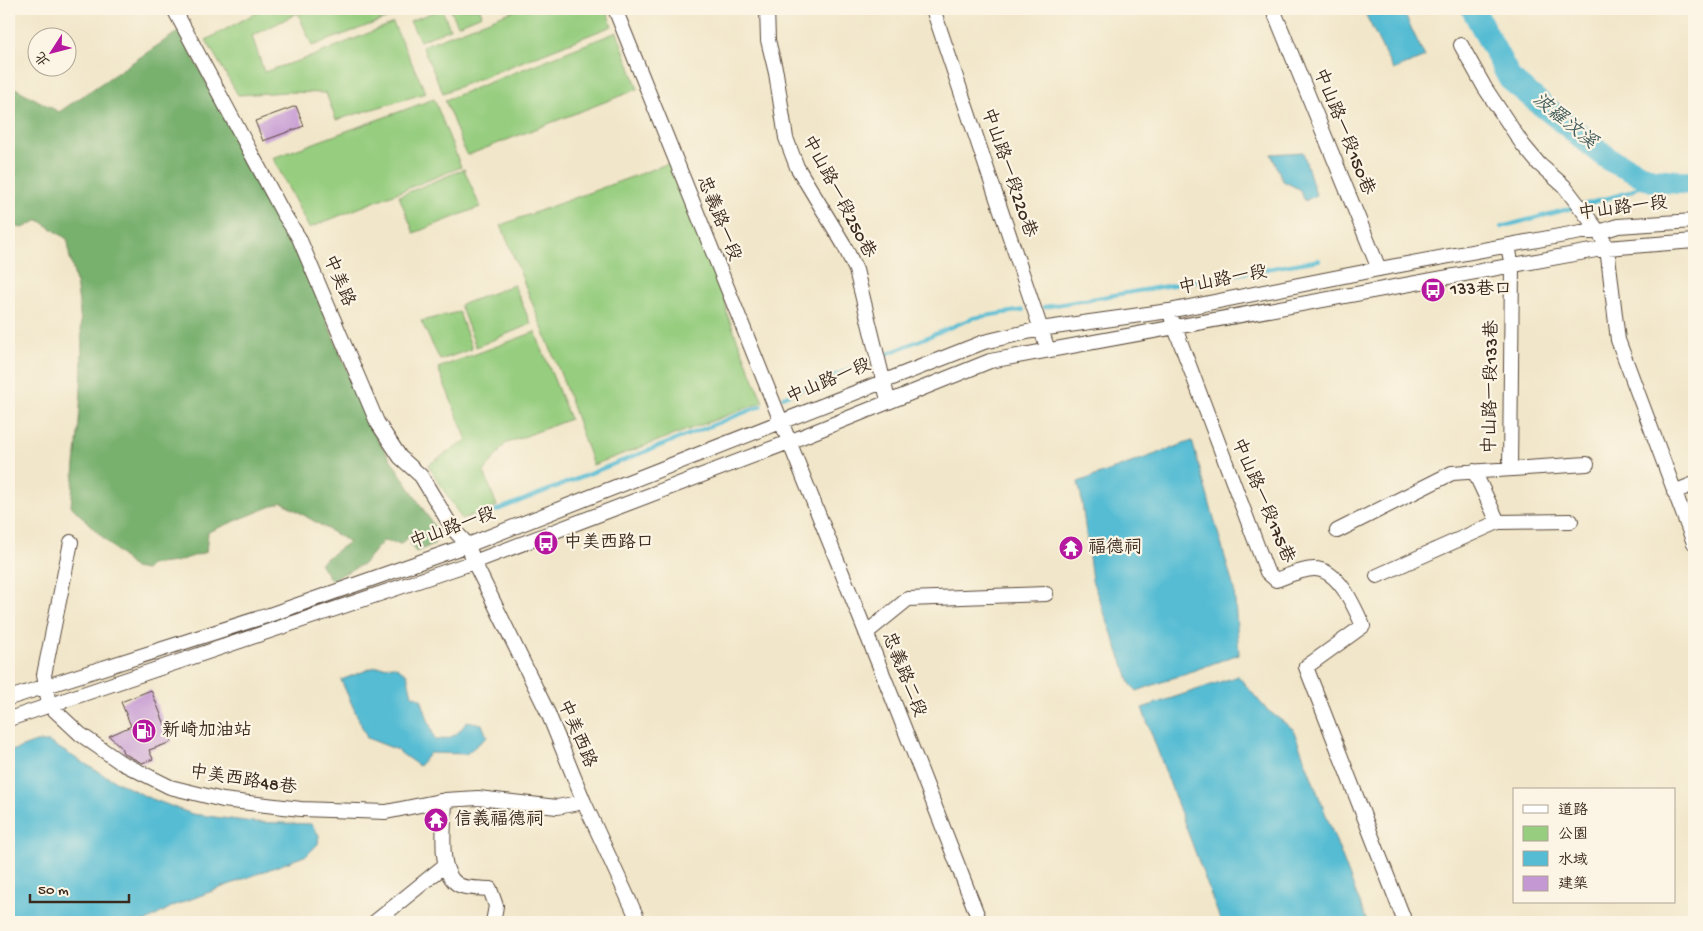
<svg xmlns="http://www.w3.org/2000/svg" width="1703" height="931" viewBox="0 0 1703 931" font-family="'Gochi Hand','LXGW WenKai TC',sans-serif">
<style>
.green{fill:#96cd7f;stroke:#687c4e}
.forest{fill:#78b06e;stroke:#5a6d46}
.water{fill:#55bcd3;stroke:#487378}
.lines{fill:none;stroke-linecap:round;stroke-linejoin:round}
.stream{stroke:#55bcd3;stroke-width:4}
.river{stroke:#55bcd3;stroke-width:24}
.building{fill:#c498d3}
.minor-casing{stroke:#564638;stroke-width:16}
.minor{stroke:#fff;stroke-width:14}
.labels{text-anchor:middle;dominant-baseline:central;stroke-width:4.5;stroke-linejoin:round;paint-order:stroke}
.street-label{font-size:18px;fill:#3b2a1e;stroke:#fcf5e5}
.poi-label{font-size:18px;fill:#3b2a1e;stroke:#fcf5e5;text-anchor:start}
.water-label{font-size:19px;font-style:italic;fill:#445d5d;stroke:#fcf5e5}
</style>
<rect width="100%" height="100%" fill="#fcf5e5"/>
<filter id="ink" filterUnits="userSpaceOnUse"><feTurbulence type="fractalNoise" baseFrequency=".02" numOctaves="2"/><feDisplacementMap in="SourceGraphic" scale="10" xChannelSelector="R" yChannelSelector="G"/><feConvolveMatrix kernelMatrix="1 2 1 2 8 2 1 2 1" color-interpolation-filters="sRGB"/></filter>
<filter id="wash" filterUnits="userSpaceOnUse"><feTurbulence type="fractalNoise" baseFrequency=".0096" numOctaves="4" result="noise"/><feDisplacementMap in="SourceGraphic" scale="20" xChannelSelector="R" yChannelSelector="G"/><feGaussianBlur stdDeviation="1.12" result="paint"/><feColorMatrix in="noise" values="0 0 0 0 0 0 0 0 0 0 0 0 0 0 0 0 0 1.4 0 .05"/><feComposite in="paint" operator="in"/></filter>
<g filter="url(#wash)">
<rect width="100%" height="100%" fill="#f1e6c9"/>
<path class="green" d="M263,9H391L394,16L312,46L298,13L252,36L264,72L313,56L393,23L426,93L336,120L326,93L286,92L238,95L206,40Z
M442,9L450,29L420,41L410,21Z
M450,9H480L482,15L458,25Z
M518,9H606L612,26L443,93L422,46Z
M617,32L638,89L468,155L465,152L445,100Z
M434,99L461,167L309,228L273,158Z
M675,161L722,278L727,314L763,402L593,465L563,380L501,225Z
M464,169L480,207L414,233L399,196Z
M514,285L531,324L476,347L460,305Z
M459,312L472,349L440,360L421,321Z
M535,332L570,419L505,444L484,472L497,506L462,519L428,465L467,440L438,368Z"/>
<path class="forest" d="M179,31L302,260L371,429L438,532L434,544L416,552L410,544L421,533L418,529L401,544L383,541L363,564L331,580L320,563L349,542L282,502L208,532L206,552L175,562L150,565L145,570L134,568L71,506C78,429 92,332 70,258C68,252 70,246 67,239L39,220L23,228L9,225V82L15,88L59,112Z"/>
<path class="water" d="M1363,9H1402L1425,57L1393,70Z
M1303,152L1316,195L1305,201L1299,189L1283,181L1271,154Z
M1192,441L1234,589L1239,654L1137,691L1131,685L1092,580L1081,495L1078,482Z
M395,666L407,674L412,695L421,699L435,740C452,739 458,735 467,721L482,724L487,737L466,754L430,753L419,766L395,749L367,738L341,680L375,667Z
M1238,676L1266,709L1293,729L1367,922H1221L1142,708Z
M36,742H49L102,774L147,797L192,814L253,822L311,824L319,835L318,844L307,855L173,906L145,922H19L9,914V752Z"/>
<g class="lines">
<path class="stream" d="M1583,205L1629,192L1652,180
M1501,227L1576,207
M1044,307L1319,260
M887,354L973,318L1023,310
M783,397L867,362
M472,520L761,406"/>
<path class="river" d="M1473,9L1510,79L1610,160L1652,180L1694,183"/>
</g>
<g id="blocks">
<path class="building" d="M296,106L304,126L263,141L255,121Z
M151,690L172,742L149,750L153,759L142,763L123,753L121,747L109,736L131,726L121,702Z"/>
</g>
</g>
<g filter="url(#ink)">
<use href="#blocks" fill-opacity="0" stroke="#564638" stroke-width="1"/>
<g class="lines">
<defs>
<path id="minor" d="M174,9L283,213L299,238L377,422L400,457L421,476L453,529L468,545L474,562L548,713L584,802L639,922
M615,9L892,697L980,922
M767,9L768,40L776,73L786,138L797,167L843,243L856,270L888,400
M933,9L1048,350
M1273,9L1379,269
M1461,45L1485,88L1523,145L1539,164L1564,186L1599,232L1607,248L1618,340L1694,543
M1508,246L1512,266L1510,469
M1172,320L1267,572L1276,580C1287,576 1303,569 1314,569C1339,569 1355,608 1363,626L1306,667L1405,922
M1474,471L1498,522
M1674,492L1694,484
M1337,531L1452,473L1587,464
M71,542L44,675L49,705L80,734L120,762L170,787L223,800L301,809L386,812L445,800L478,798L557,807L584,802
M1377,576L1498,522L1571,521
M866,633L908,599L1046,594
M9,698L269,615L468,545L984,342L1040,329L1169,311L1379,269L1581,232H1599L1618,226L1694,221
M9,719L474,562L789,442L990,361L1607,248L1694,241
M445,800C445,822 436,873 459,885C466,889 481,888 490,889L496,906L493,922
M375,922L444,866"/>
</defs>
<use href="#minor" class="minor-casing"/>
<use href="#minor" class="minor"/>
</g>
</g>
<defs>
<symbol id="bus-disc" viewBox="-11 -11 22 22"><circle r="9.5" fill="#b5179e" stroke="#fcf5e5"/><path d="M-5-6H5V4H4V6H2V4H-2V6H-4V4H-5ZM-3.5-4V0h7V-4ZM-3.5 1.2v1.5H-2V1.2ZM2 1.2v1.5H3.5V1.2Z" fill="#fff"/></symbol>
<symbol id="temple-disc" viewBox="-11 -11 22 22"><circle r="9.5" fill="#b5179e" stroke="#fcf5e5"/><path d="M0-6L5-2H3V0L6.5 2.5H4V6H1.5V3h-3V6H-4V2.5H-6.5L-3 0V-2H-5Z" fill="#fff"/></symbol>
<symbol id="fuel-disc" viewBox="-11 -11 22 22"><circle r="9.5" fill="#b5179e" stroke="#fcf5e5"/><path d="M-5.5-6h7V0h2V4h1.3V-2.5L3-4.5l.8-.8L6-3V5H2.5V1h-1V6h-7ZM-4.2-4.7v3.2H.2V-4.7Z" fill="#fff"/></symbol>
</defs>
<g fill-rule="evenodd">
<use href="#bus-disc" x="1419" y="276" width="28" height="28"/>
<use href="#bus-disc" x="532" y="529" width="28" height="28"/>
<use href="#temple-disc" x="1057" y="534" width="28" height="28"/>
<use href="#fuel-disc" x="130" y="717" width="28" height="28"/>
<use href="#temple-disc" x="422" y="806" width="28" height="28"/>
</g>
<g class="labels">
<g class="street-label">
<text transform="translate(1343 132) rotate(68)">中山路一段150巷</text>
<text transform="translate(1008 173) rotate(71)">中山路一段220巷</text>
<text transform="translate(838 197) rotate(62)">中山路一段250巷</text>
<text transform="translate(1623 209) rotate(-7)">中山路一段</text>
<text transform="translate(718 219) rotate(68)">忠義路一段</text>
<text transform="translate(338 281) rotate(67)">中美路</text>
<text transform="translate(1223 281) rotate(-11)">中山路一段</text>
<text transform="translate(829 382) rotate(-23)">中山路一段</text>
<text transform="translate(1492 387) rotate(-89)">中山路一段133巷</text>
<text transform="translate(1262 501) rotate(67)">中山路一段175巷</text>
<text transform="translate(453 529) rotate(-20)">中山路一段</text>
<text transform="translate(903 675) rotate(68)">忠義路二段</text>
<text transform="translate(576 734) rotate(67)">中美西路</text>
<text transform="translate(243 781) rotate(9)">中美西路48巷</text>
</g>
<g class="poi-label">
<text x="1450" y="290">133巷口</text>
<text x="564" y="543">中美西路口</text>
<text x="1088" y="548">福德祠</text>
<text x="162" y="731">新崎加油站</text>
<text x="454" y="820">信義福德祠</text>
</g>
<g class="water-label">
<text transform="translate(1564 122) rotate(39)">波羅汶溪</text>
</g>
</g>
<rect width="1703" height="931" fill="none" stroke="#fcf5e5" stroke-width="30"/>
<rect x="1513" y="788" width="162" height="115" fill="#fcf5e5" stroke="#afa495"/>
<rect x="1523" y="805" width="25" height="8" fill="#ffffff" stroke="#afa495"/>
<text x="1558" y="814" font-size="15" fill="#3b2a1e">道路</text>
<rect x="1523" y="826" width="25" height="15" fill="#96cd7f" stroke="#afa495"/>
<text x="1558" y="838" font-size="15" fill="#3b2a1e">公園</text>
<rect x="1523" y="851" width="25" height="15" fill="#55bcd3" stroke="#afa495"/>
<text x="1558" y="864" font-size="15" fill="#3b2a1e">水域</text>
<rect x="1523" y="876" width="25" height="15" fill="#c498d3" stroke="#afa495"/>
<text x="1558" y="888" font-size="15" fill="#3b2a1e">建築</text>
<g transform="translate(52 52) rotate(234)"><circle r="24" fill="#fcf5e5" stroke="#afa495"/>
<path d="M0-4L9 19L0 12L-9 19Z" fill="#b5179e"/>
<text y="-8" font-size="14" font-weight="bold" text-anchor="middle" fill="#3b2a1e">北</text>
</g>
<path d="M30 894v8h99v-8" fill="none" stroke="#3b2a1e" stroke-width="2.5"/>
<text x="38" y="894" font-size="15" fill="#3b2a1e" stroke="#fcf5e5" stroke-width="4" paint-order="stroke">50 m</text>
</svg>
